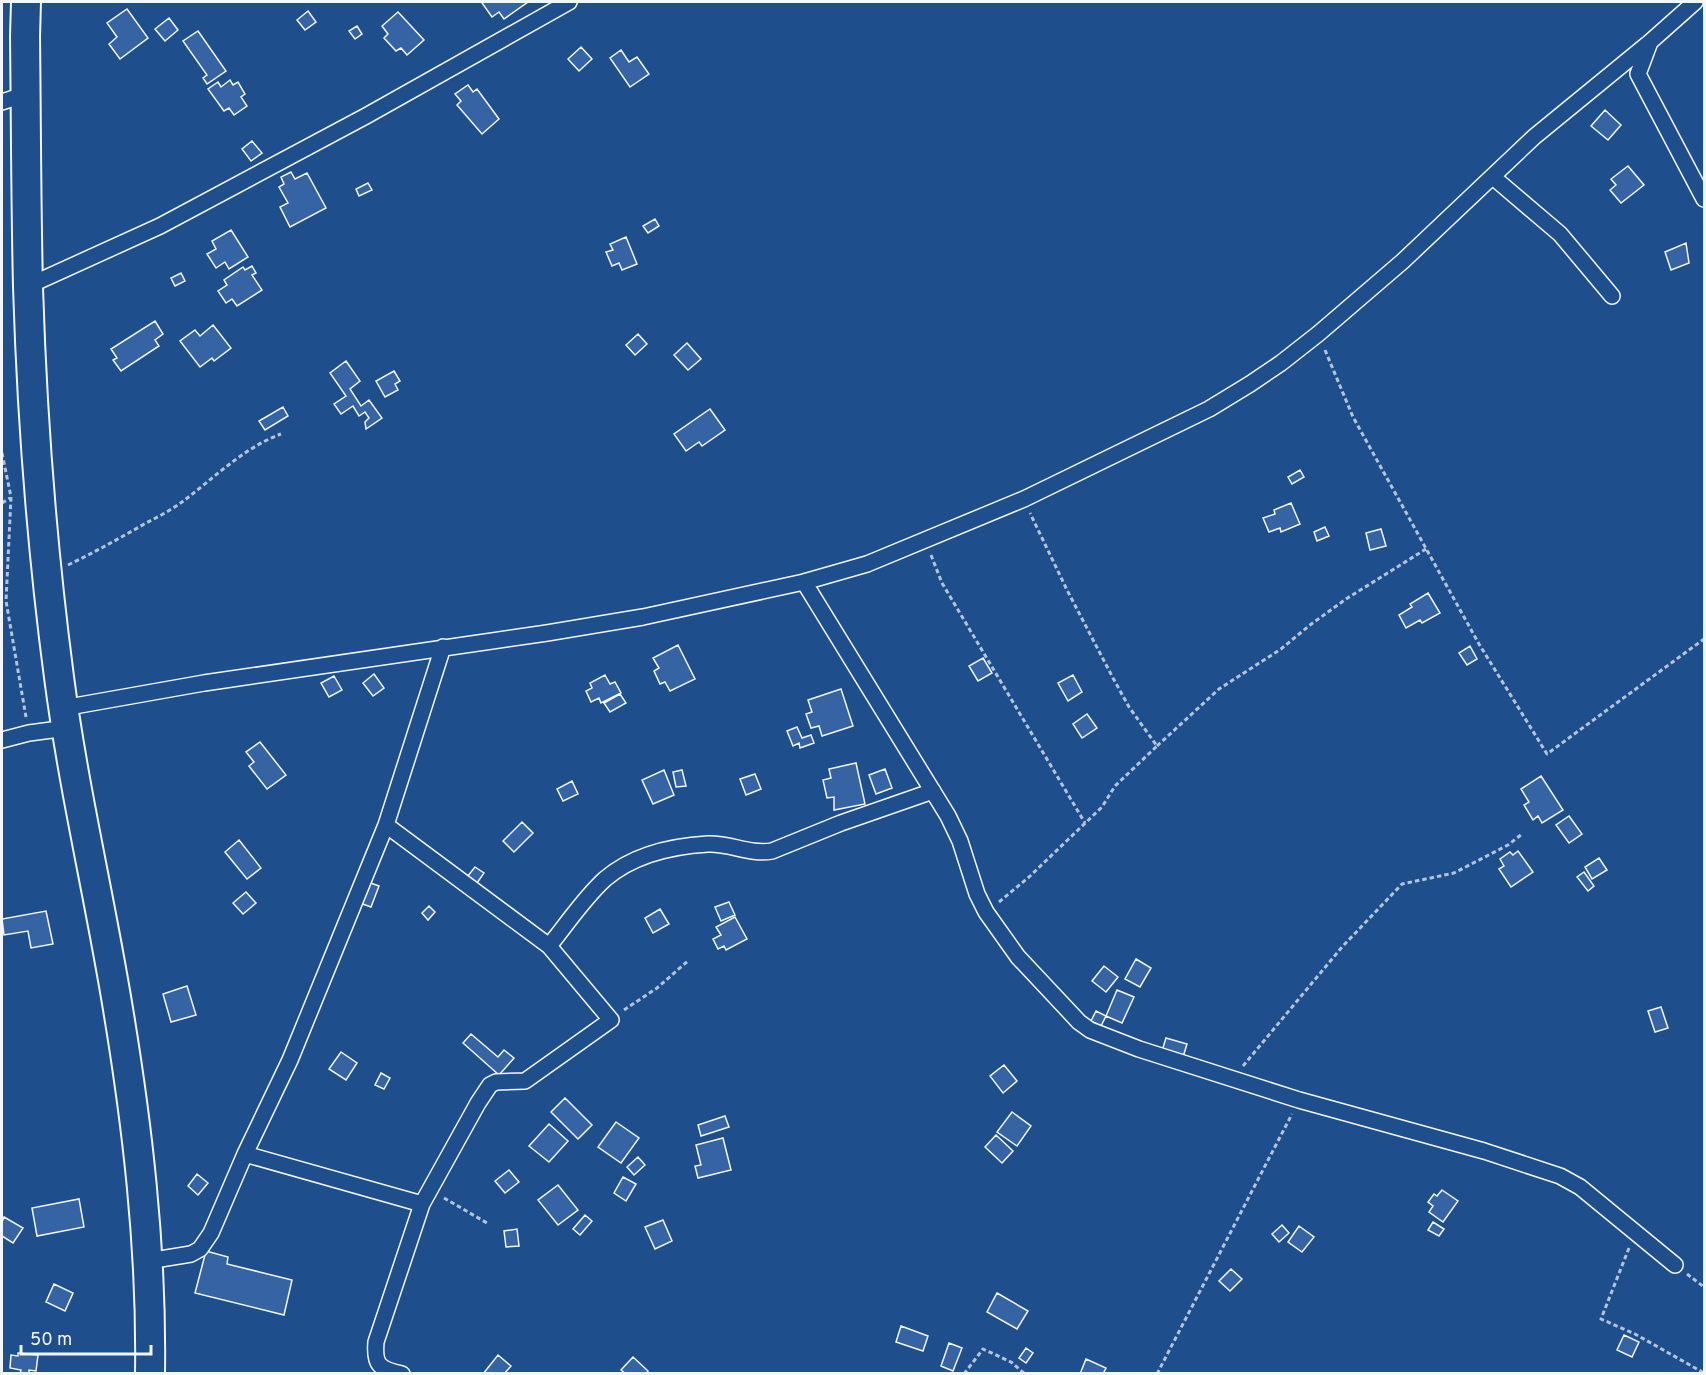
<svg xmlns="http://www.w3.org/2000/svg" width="1706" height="1375" viewBox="0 0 1706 1375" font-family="Overpass,sans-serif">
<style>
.building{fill:#3563a3;stroke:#f2f6ff;stroke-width:1.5}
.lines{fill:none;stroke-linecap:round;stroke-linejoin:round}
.street-casing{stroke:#f2f6ff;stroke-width:18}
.highway-casing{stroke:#f2f6ff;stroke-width:32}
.path{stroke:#b3c4dc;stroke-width:3;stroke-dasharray:4.5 3;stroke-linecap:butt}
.street{stroke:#1f4e8c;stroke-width:15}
.highway{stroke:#1f4e8c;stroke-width:28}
</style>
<rect width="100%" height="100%" fill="#1f4e8c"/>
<path class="building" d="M485,2H528L504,19L499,12L492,17L482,3Z
M127,9L148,38L120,59L109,44L117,37L107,23Z
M308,11L316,22L305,30L297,20Z
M398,12L424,40L407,55L401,48L396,51L384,38L388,34L382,26Z
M169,18L178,30L165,41L155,29Z
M357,26L362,34L355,39L349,31Z
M198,31L226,71L207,84L203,78L207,75L183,41Z
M581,47L592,59L579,71L568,59Z
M621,50L629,62L637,57L649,74L630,87L610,58Z
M230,80L233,85L238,82L245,94L241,97L247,106L234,115L229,108L224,111L208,89L218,82L221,87Z
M468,85L473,92L477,89L499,119L482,134L457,105L461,101L455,94Z
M1605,110L1621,125L1608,140L1591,126Z
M252,141L262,153L251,161L242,149Z
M1628,166L1644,185L1621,203L1610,190L1616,185L1611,179Z
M291,172L295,179L307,173L326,208L290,227L280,207L288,203L279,187L284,184L281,177Z
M368,183L372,190L359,196L356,189Z
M655,219L659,226L648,233L643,226Z
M231,230L248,257L229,269L225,262L216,268L207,254L216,249L212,241Z
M626,237L637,264L622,270L619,263L612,266L606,252L613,250L610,244Z
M1686,243L1689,263L1671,270L1665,252Z
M252,266L256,273L252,275L262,290L237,306L232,299L226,303L218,291L227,285L224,280L243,267L245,270Z
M181,273L185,281L175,286L171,278Z
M155,321L163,334L155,340L159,346L121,371L113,360L117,358L111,349Z
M213,325L231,348L214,361L212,358L200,367L180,341L195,330L200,336Z
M638,334L647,344L635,355L626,345Z
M687,343L701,359L688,370L674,355Z
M346,361L360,381L350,389L361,406L369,400L382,418L366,429L365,422L369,418L365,412L359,416L353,406L341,414L334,404L346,396L330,373Z
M394,371L400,381L395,384L398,390L385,397L376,381Z
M283,407L288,416L265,430L259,421Z
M710,409L725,430L702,446L699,442L686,451L674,434Z
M1300,470L1304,477L1292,484L1288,477Z
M1291,503L1300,524L1281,532L1280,528L1269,532L1263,518L1275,514L1274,510Z
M1325,527L1329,536L1317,541L1314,532Z
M1381,529L1386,546L1370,550L1366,533Z
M1428,593L1440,613L1422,623L1420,620L1406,628L1399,615L1412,607L1410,604Z
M678,645L695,679L670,691L665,682L660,684L654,671L659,668L653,658Z
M1470,646L1477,659L1467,665L1459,653Z
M983,658L992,673L978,681L969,666Z
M374,674L384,688L373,696L363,683Z
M605,675L610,684L615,682L621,693L601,703L599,698L591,702L586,691L592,688L590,683Z
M1073,675L1082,692L1068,701L1058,683Z
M334,676L342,690L329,697L321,683Z
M841,689L853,726L822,736L819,726L811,728L806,714L812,712L808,700Z
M620,694L626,703L610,712L604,703Z
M1087,714L1097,728L1082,738L1073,724Z
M797,727L802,738L811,735L814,743L800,748L799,743L793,746L787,731Z
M260,742L286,775L267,789L249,766L254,762L246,752Z
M856,763L865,804L834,810V797L827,798L823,780L831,778L829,769Z
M885,769L892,788L876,794L869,775Z
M664,770L674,795L653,804L642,780Z
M682,770L686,786L676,787L673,772Z
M755,774L761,789L746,795L740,779Z
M1541,776L1563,810L1542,823L1538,816L1533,820L1524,805L1529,802L1521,789Z
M572,781L578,794L563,801L557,789Z
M1569,816L1582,834L1569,843L1556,825Z
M522,822L533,833L514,852L503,841Z
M239,840L261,868L247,879L225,852Z
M1518,851L1533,872L1511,887L1499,869L1504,866L1500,859L1510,852L1513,855Z
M1599,858L1607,870L1592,879L1585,867Z
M475,867L484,873L477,883L467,877Z
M1584,872L1594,886L1588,891L1577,877Z
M365,881L379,886L371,907L357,902Z
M246,892L256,903L243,914L233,903Z
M729,902L735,915L721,921L715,907Z
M429,906L435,912L428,920L422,913Z
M660,909L669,924L653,933L645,918Z
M46,911L53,944L31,948L28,931L4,935L2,919Z
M735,917L747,939L726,950L724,946L718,949L713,939L721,935L716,927Z
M1136,959L1151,968L1140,987L1125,979Z
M1104,966L1118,977L1106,992L1092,981Z
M187,986L196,1015L171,1022L163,994Z
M1117,990L1134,997L1122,1023L1106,1016Z
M1661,1007L1668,1028L1655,1032L1648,1011Z
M1096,1011L1106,1016L1101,1026L1091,1021Z
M471,1034L498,1057L504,1050L514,1058L499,1075L463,1043Z
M1166,1038L1187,1044L1183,1057L1162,1051Z
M341,1052L357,1063L346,1080L329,1069Z
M1004,1065L1017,1081L1003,1093L990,1076Z
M381,1073L390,1078L384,1089L375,1085Z
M565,1098L592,1125L578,1139L551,1112Z
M1012,1112L1031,1126L1017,1146L997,1132Z
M725,1116L729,1127L701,1136L698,1125Z
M616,1122L639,1138L621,1163L598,1147Z
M549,1124L568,1141L549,1162L529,1146Z
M996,1135L1013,1151L1002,1163L985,1147Z
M723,1138L731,1170L698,1178L695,1166L701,1165L696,1145Z
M638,1157L645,1165L634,1175L627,1167Z
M509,1170L519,1182L505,1193L495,1181Z
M197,1174L208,1183L198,1195L188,1186Z
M623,1177L636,1184L626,1201L614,1193Z
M558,1185L578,1210L558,1225L538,1200Z
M1442,1190L1458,1201L1443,1222L1429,1212L1433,1206L1428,1202L1434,1194L1437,1196Z
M79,1199L84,1227L37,1236L32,1208Z
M585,1215L592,1221L580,1235L573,1229Z
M4,1217L23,1228L13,1243L2,1236V1222Z
M663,1220L672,1241L655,1249L645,1227Z
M1433,1222L1444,1229L1439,1236L1428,1230Z
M1282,1225L1289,1233L1279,1242L1272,1234Z
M1299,1226L1314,1237L1302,1252L1288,1242Z
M517,1229L519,1246L506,1247L504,1231Z
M206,1251L228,1257L227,1264L292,1280L284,1315L195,1293Z
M1231,1269L1242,1279L1230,1291L1219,1281Z
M54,1284L73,1293L65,1311L46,1302Z
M997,1293L1028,1311L1017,1329L987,1312Z
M901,1326L928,1336L923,1351L896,1342Z
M1624,1335L1639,1342L1632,1357L1617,1350Z
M949,1343L962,1348L953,1371L941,1366Z
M1026,1348L1033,1353L1026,1363L1019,1358Z
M18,1353L38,1355L36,1371L29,1370V1374H20L21,1370L10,1368L11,1355L18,1356Z
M498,1355L511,1366L504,1374H483Z
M633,1357L648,1371L646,1374H626L621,1370Z
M1086,1359L1106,1368L1103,1374H1080Z"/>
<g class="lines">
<defs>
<path id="street" d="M1650,42L1638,74L1704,199
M2,102L26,94
M1493,177L1560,234L1612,296
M28,286L160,226L366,116L569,2
M804,582L948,816L960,841L977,894L986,912L1018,957L1079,1022L1090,1030L1139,1049L1299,1100L1484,1151L1560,1176L1580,1187L1675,1265
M63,708L204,683L547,633L643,617L804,582L867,564L1024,499L1209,409L1250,384L1281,363L1318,334L1403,261L1534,137L1650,42L1695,2
M2,740L29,733L67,728
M386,825L549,946
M245,1154L422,1204L376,1342C374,1365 379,1369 402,1374
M422,1204L478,1103L490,1085L496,1082L525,1081L611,1020L549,946C567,924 584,898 605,879C633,855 673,846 708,844C730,843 750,855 772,851L841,823L933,791
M148,1261L191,1254L200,1249L211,1233L245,1154L290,1060L386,825L443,647"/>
<path id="highway" d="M26,2L25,36C26,120 26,203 28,287C32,417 42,548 59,677C73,785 98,890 116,997C137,1121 152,1247 150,1374"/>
</defs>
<use href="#street" class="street-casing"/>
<use href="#highway" class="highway-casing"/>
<path class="path" d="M1325,350L1353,417L1479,644L1547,754L1704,639
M2,453L11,497L6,601L26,717
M2,503L10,498
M931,555L942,583L1085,823
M68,565C95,552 120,538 146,523C158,517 171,510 182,502C213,479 243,448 281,434
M1157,746L1219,689L1281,649L1310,625L1346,599L1426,549
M999,902L1029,877L1102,807L1115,786L1157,746L1129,707L1113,678L1067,590L1030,513
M624,1010L657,988L689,960
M1243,1066L1342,947L1402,884L1454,873L1508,845L1522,834
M444,1198L487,1223
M1629,1248L1601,1319L1635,1334L1704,1373
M1687,1274L1704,1287
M964,1374L983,1349L1011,1362L1025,1374
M1157,1374L1292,1114"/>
<use href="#street" class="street"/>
<use href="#highway" class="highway"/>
</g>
<rect width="1706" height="1375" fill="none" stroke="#f2f6ff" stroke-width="6"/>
<path d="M21 1345v9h130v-9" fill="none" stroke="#f2f6ff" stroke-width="3"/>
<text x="30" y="1345" font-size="18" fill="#f2f6ff" stroke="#1f4e8c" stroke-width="4.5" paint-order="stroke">50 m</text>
</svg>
